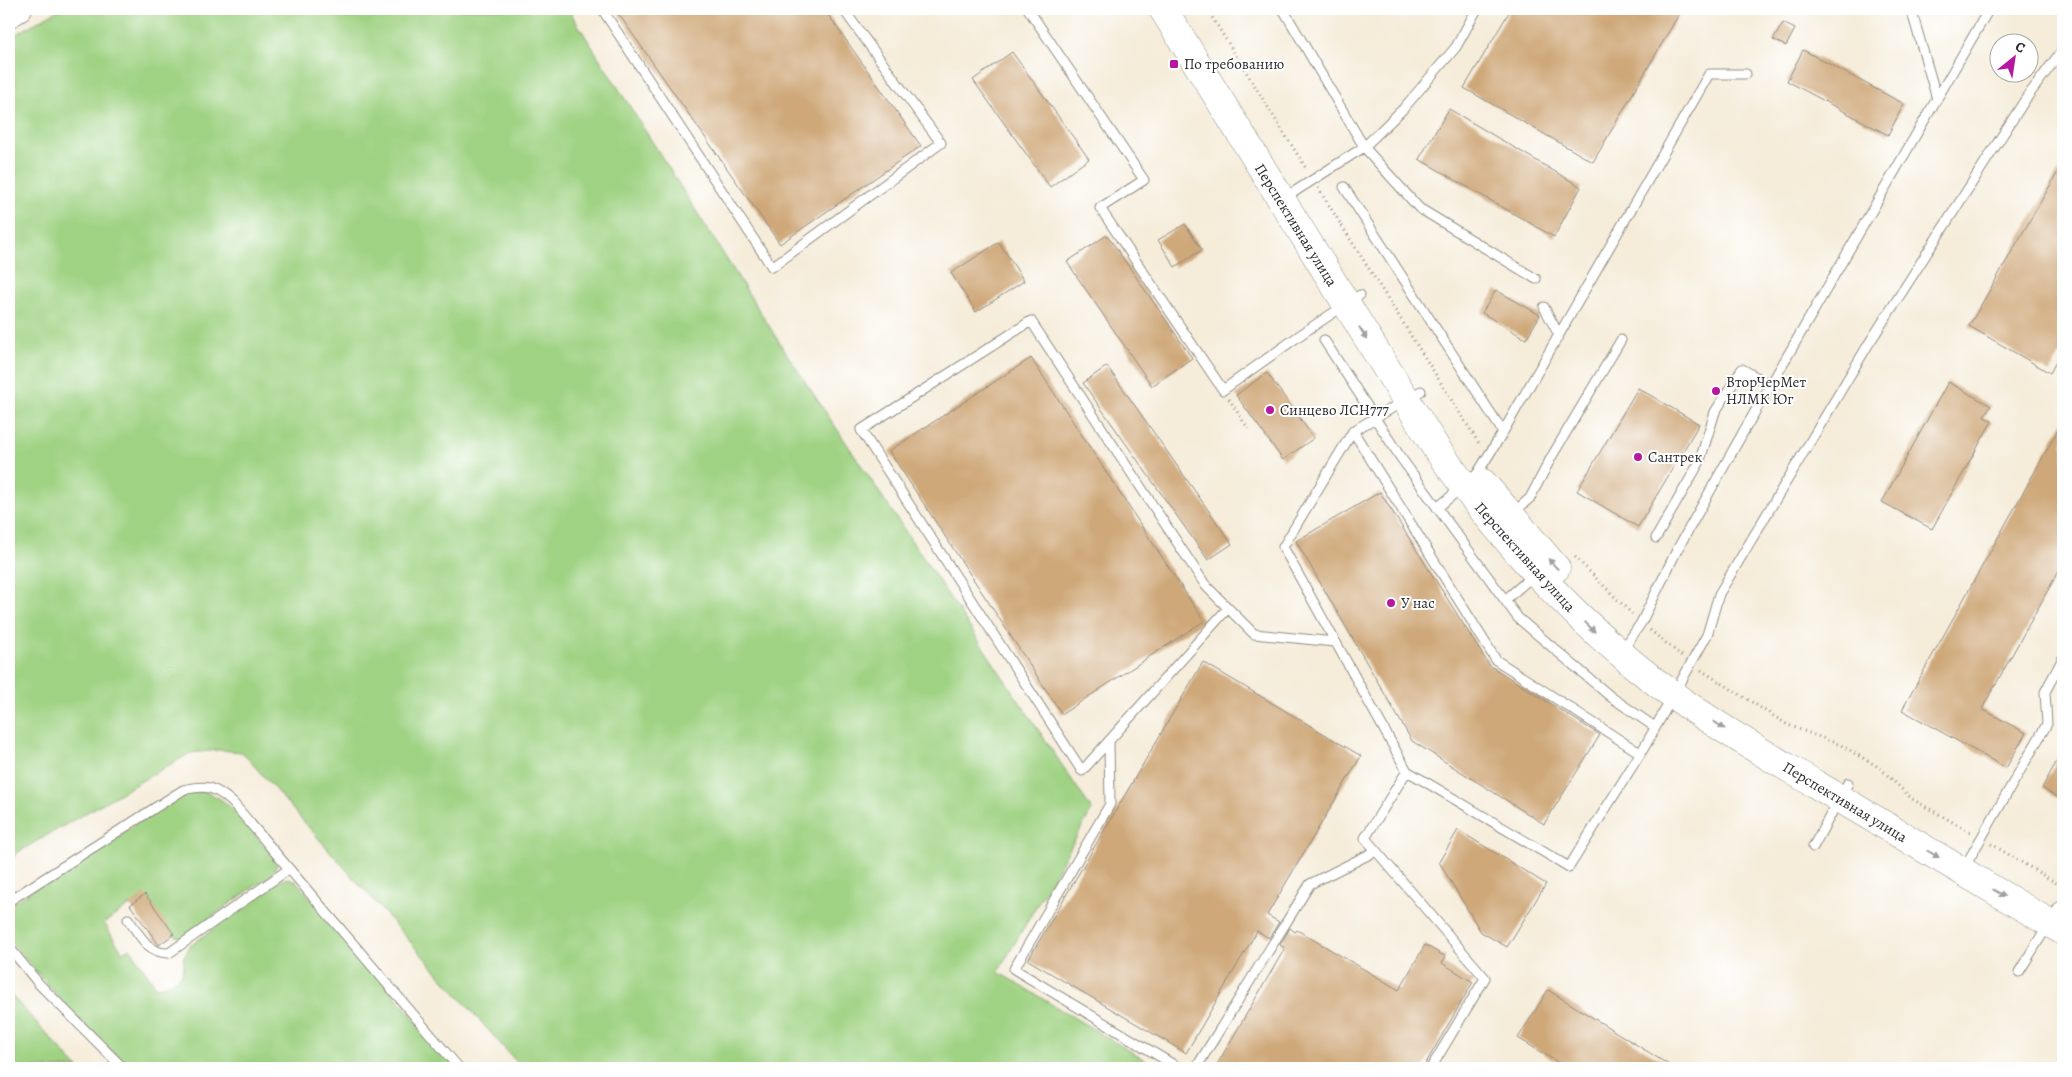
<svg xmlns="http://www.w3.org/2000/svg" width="2072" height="1077" viewBox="0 0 2072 1077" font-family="Alegreya,serif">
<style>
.green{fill:#9fd282;stroke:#657e56}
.building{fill:#cfa879}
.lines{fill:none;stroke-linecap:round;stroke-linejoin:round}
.service-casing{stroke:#908c82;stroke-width:11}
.secondary-casing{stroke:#908c82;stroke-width:27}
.primary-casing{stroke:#908c82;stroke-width:29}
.path{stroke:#908c82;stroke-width:3;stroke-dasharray:1 4;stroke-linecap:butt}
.service{stroke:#fff;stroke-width:9}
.secondary{stroke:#fff;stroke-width:25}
.primary{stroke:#fff;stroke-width:28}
.oneway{fill:#a0a0a0}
.poi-dot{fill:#b5179e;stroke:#fff;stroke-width:2}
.labels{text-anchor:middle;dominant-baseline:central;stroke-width:4;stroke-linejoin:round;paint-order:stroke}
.poi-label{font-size:15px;fill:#2b2b2b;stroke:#fff;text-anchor:start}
.street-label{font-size:15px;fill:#2b2b2b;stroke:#fff}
</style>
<rect width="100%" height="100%" fill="#fff"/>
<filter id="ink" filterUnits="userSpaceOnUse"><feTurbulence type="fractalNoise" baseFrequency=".02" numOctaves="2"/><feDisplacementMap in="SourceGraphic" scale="10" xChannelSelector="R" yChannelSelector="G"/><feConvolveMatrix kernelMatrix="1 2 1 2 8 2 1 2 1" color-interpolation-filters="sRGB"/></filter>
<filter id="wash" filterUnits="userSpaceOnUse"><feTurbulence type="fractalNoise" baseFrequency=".0096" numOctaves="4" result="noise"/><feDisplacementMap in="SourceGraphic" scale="20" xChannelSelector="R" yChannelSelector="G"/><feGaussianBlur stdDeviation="1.12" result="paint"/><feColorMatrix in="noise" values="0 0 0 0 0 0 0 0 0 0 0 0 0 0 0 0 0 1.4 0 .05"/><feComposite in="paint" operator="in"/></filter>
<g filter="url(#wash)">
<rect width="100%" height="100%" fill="#f5ecd9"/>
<path class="green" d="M60,9H568L788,356L1092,810L998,972L1158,1068H522L242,752L219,750L190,753L18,852L9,862V38Z
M204,791C236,802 257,838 278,863L271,875L181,938L176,936L130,905L104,923L122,952L130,948L156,987C172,984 188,977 183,958L190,946L278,881L288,878L296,881L457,1068H130L74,1015L9,940V907L14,902L183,794Z
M9,993L78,1068H9Z"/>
<g id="blocks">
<path class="building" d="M615,9H824L921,146L780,244Z
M1511,9H1682L1593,162L1464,88Z
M1783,23L1795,29L1786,46L1773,40Z
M1803,50L1904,104L1888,135L1787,81Z
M1012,52L1089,159L1050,187L973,80Z
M1449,109L1581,187L1554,237L1419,159Z
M2063,163V349L2050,373L1969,326Z
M1185,224L1202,250L1175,267L1158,240Z
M1107,235L1192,358L1152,386L1067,262Z
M999,242L1024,281L976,312L951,273Z
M1496,290L1540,315L1526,339L1482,313Z
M1031,358L1204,621L1062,714L889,451Z
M1107,366L1232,544L1208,560L1083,383Z
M1267,373L1314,438L1283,460L1236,395Z
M1948,382L1991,406L1984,417L1992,421L1932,529L1882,502Z
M1638,388L1699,424L1638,527L1577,491Z
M2063,421V563L1982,709L2026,733L2006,768L1902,710Z
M1380,492L1489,665L1600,735L1544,824L1412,741L1296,541Z
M1203,662L1361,756L1267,915L1279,922L1269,938L1257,931L1186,1053L1028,960Z
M2063,750V801L2042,788Z
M1458,830L1546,884L1507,947L1481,932L1439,862Z
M145,894L174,934L159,945L130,905Z
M1290,928L1295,932L1297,930L1399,990L1425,945L1446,957L1442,963L1473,982L1423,1068H1215L1285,948L1280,945Z
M1548,990L1674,1068H1567L1518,1038Z"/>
</g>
</g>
<g filter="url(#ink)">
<use href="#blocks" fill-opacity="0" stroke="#908c82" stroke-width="1"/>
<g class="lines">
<defs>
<path id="service" d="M602,9L772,267L941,143L843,9
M1028,9L1144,180L1100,208L1223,390L1303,333L1360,295
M1283,9L1364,147L1419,208L1536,279
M1911,9L1937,99
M1344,187L1503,432L1477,474L1473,478
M1283,199L1364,147L1403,109L1456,47L1477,9
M1544,307L1559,335
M1324,340L1401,458L1518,618L1611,697L1655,727
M1353,431L1421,391
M1503,432L1709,74H1746
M1437,508L1461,488
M1513,513L1530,498L1552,456L1621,340
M1656,538L1699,463L1715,412L1742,369L1770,385
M1505,600L1535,574
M1228,608L1082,771L861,430L1031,321L1206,586L1254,634L1335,642
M1622,651L1641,623L1677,550L1745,429L1989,9
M1109,741L1110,804L1014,969L1179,1068
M1640,753L1496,660L1353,431L1283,547L1407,771L1569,867L1645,746L1707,635L1719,594L1868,345L2025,100L2063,49
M1407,771L1365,838L1485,978L1431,1068
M1813,847L1848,783
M1964,868L2047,724L2045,692L2063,658
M9,901L183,790C207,784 215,787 233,803L459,1068
M128,919C139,934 148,954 169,953L289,869
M9,947L39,984L123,1068
M2019,972L2059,907
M1196,1068L1310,884L1376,851"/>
<path id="secondary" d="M9,15L19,9"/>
<path id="primary" d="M1163,9L1436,448C1495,530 1555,600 1633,664C1689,711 1755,748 1817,785C1899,834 1981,882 2063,931
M1483,483L1556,568"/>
</defs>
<use href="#service" class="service-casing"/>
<use href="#secondary" class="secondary-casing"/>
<use href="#primary" class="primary-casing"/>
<path class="path" d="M1207,9L1307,170
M1318,188L1480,445
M1229,399L1249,430
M1575,557L1632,614
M1650,630L1682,656
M1701,670L1788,725L1841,745L1880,768L1912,799L1972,833
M1991,844L2063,887"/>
<use href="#service" class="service"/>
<use href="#secondary" class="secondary"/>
<use href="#primary" class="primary"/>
</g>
<defs><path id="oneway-solid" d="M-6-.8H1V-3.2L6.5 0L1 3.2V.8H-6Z" transform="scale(1.25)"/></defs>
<g class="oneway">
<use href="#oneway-solid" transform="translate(1363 333) rotate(58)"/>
<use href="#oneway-solid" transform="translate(1553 564) rotate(-133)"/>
<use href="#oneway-solid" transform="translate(1590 627) rotate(44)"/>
<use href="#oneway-solid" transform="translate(1719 725) rotate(34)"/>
<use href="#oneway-solid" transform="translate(1933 854) rotate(30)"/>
<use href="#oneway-solid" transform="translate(1999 893) rotate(30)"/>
</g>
</g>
<g class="poi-dot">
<rect x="1169" y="59" width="10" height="10" rx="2.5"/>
<circle cx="1716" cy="391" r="5"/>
<circle cx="1270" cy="410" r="5"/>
<circle cx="1638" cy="457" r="5"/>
<circle cx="1391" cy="603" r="5"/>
</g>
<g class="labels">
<g class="poi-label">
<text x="1184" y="64">По требованию</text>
<text x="1726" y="382">ВторЧерМет<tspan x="1726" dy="17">НЛМК Юг</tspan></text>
<text x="1280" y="410">Синцево ЛСН777</text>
<text x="1648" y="457">Сантрек</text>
<text x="1401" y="603">У нас</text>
</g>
<g class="street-label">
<text transform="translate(1296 225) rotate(58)">Перспективная улица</text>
<text transform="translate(1525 557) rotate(48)">Перспективная улица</text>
<text transform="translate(1845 802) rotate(31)">Перспективная улица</text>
</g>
</g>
<rect width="2072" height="1077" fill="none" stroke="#fff" stroke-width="30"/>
<g transform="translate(2014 58) rotate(30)"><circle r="24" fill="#ffffff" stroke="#aaaaaa"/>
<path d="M0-4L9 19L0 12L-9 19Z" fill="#b5179e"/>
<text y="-8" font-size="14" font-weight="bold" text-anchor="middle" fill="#2b2b2b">С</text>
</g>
</svg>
